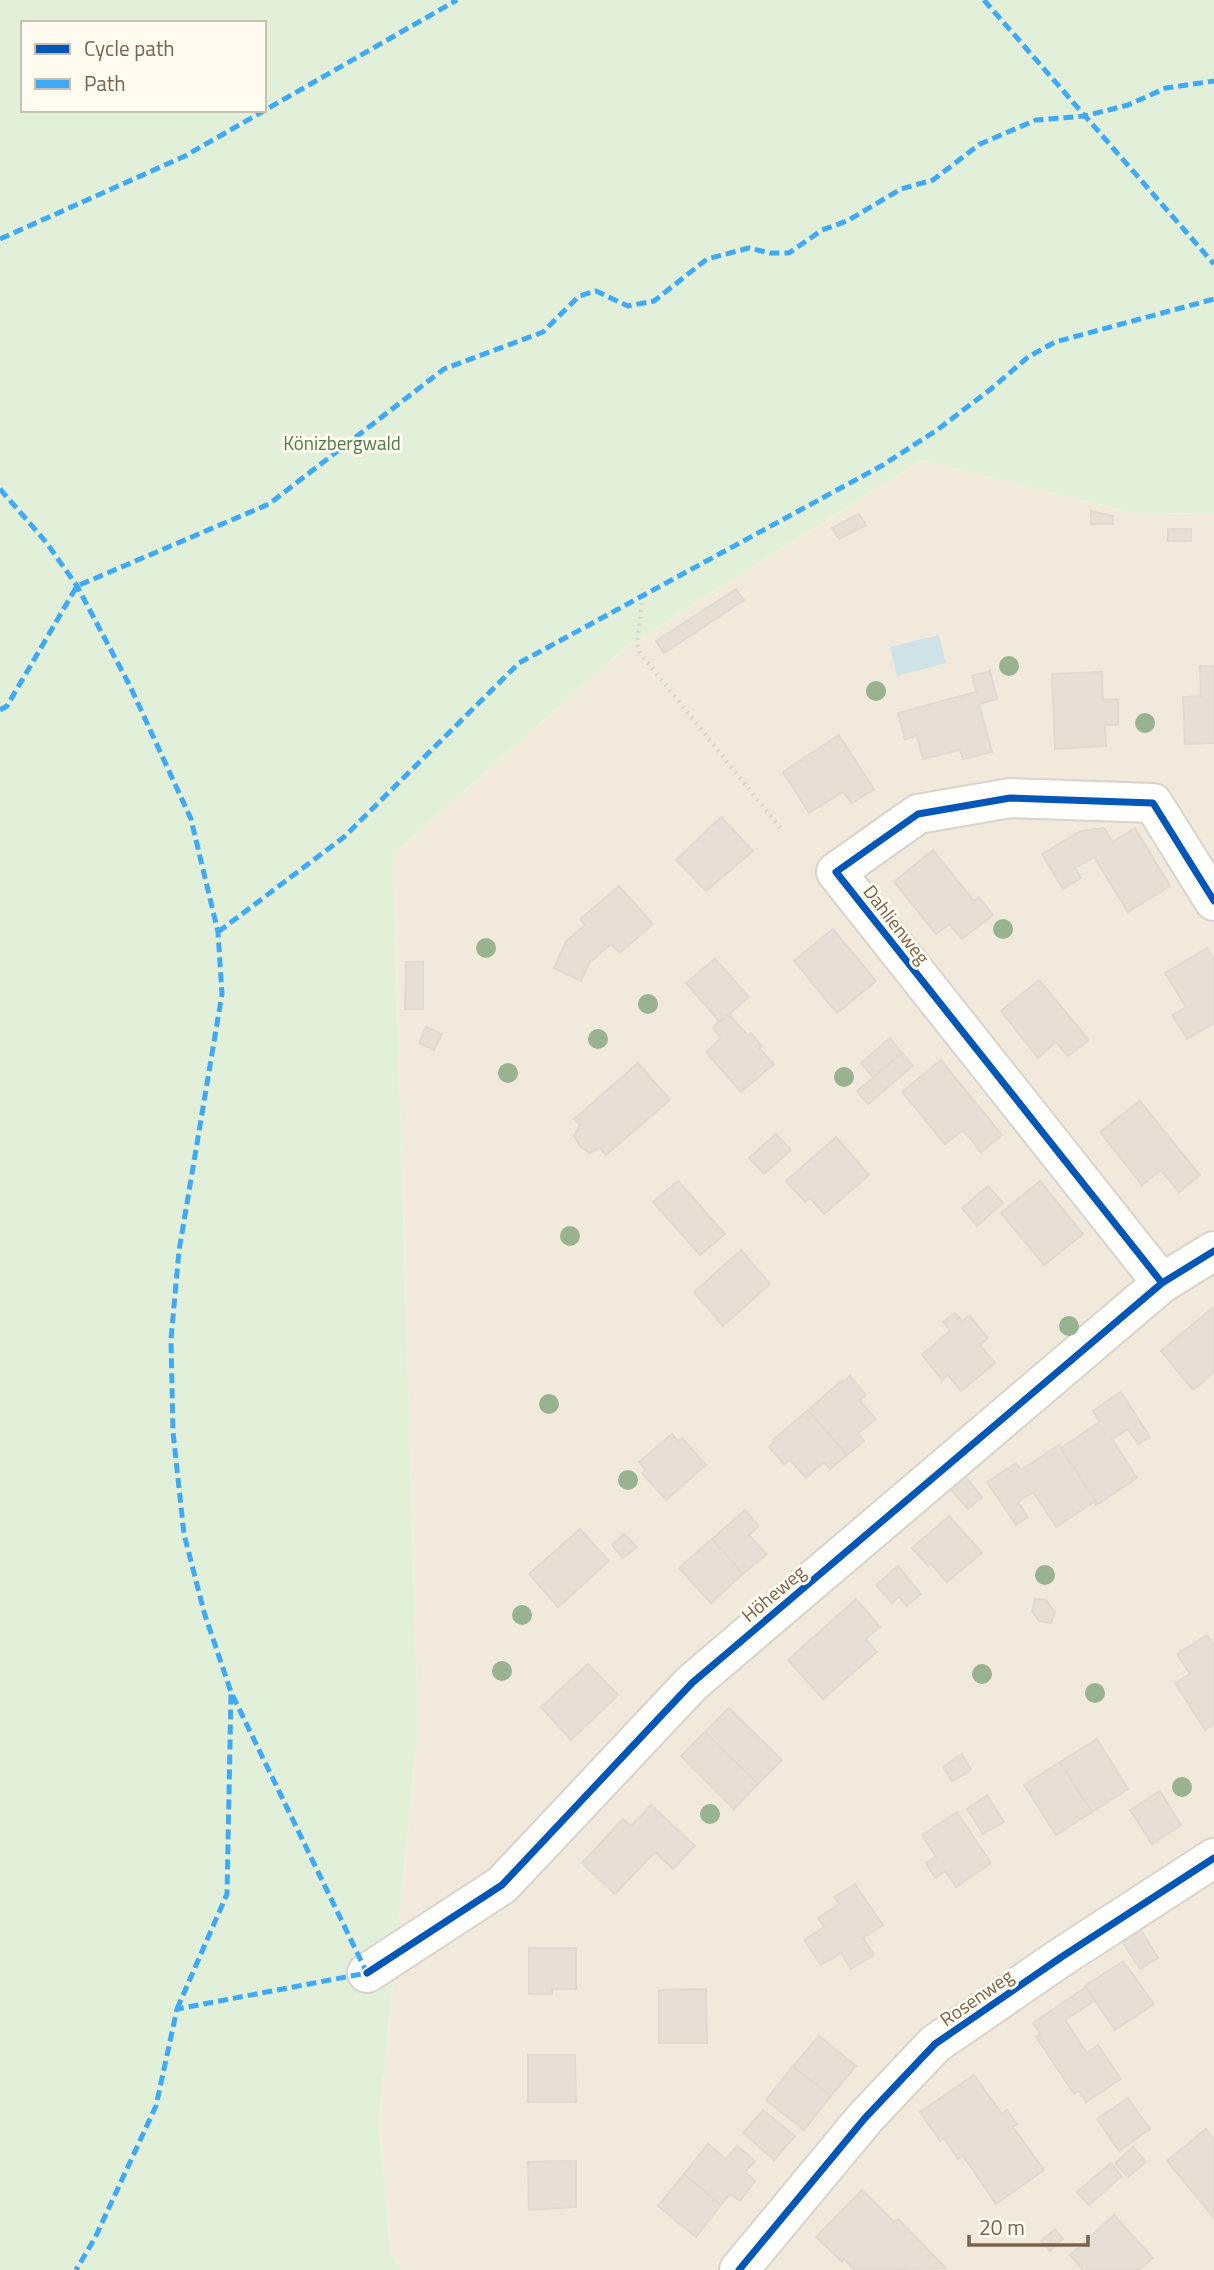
<svg xmlns="http://www.w3.org/2000/svg" width="1214" height="2270" viewBox="0 0 1214 2270" font-family="'Titillium Web',sans-serif">
<style>
.residential{fill:#f1eadc}
.green{fill:#e3f0d9;fill-rule:evenodd}
.water{fill:#cfe2e8}
.building{fill:#e5dfd5;stroke:#e1dad0;stroke-width:2}
.lines{fill:none;stroke-linecap:round;stroke-linejoin:round}
.minor-casing{stroke:#d8d3cc;stroke-width:42}
.path{stroke:#dad6d0;stroke-width:4.5;stroke-dasharray:2 5;stroke-linecap:butt}
.minor{stroke:#fefefc;stroke-width:38}
.quiet{stroke:#3fa9f5;stroke-width:5;stroke-dasharray:10 5;stroke-linecap:butt}
.cycleway-casing{stroke:#fffbf1;stroke-width:11}
.cycleway{stroke:#0057b8;stroke-width:7}
.tree{fill:#99b391}
.labels{text-anchor:middle;dominant-baseline:central;stroke-width:6;stroke-linejoin:round;paint-order:stroke}
.park-label{font-size:19px;fill:#4c7d45;stroke:#fffbf1}
.street-label{font-size:19px;fill:#78634d;stroke:#fffbf1}
</style>
<rect width="100%" height="100%" fill="#f8f6ee"/>
<path class="residential" d="M922,460L1137,514L1214,513V2270H402L391,2253L379,2125L418,1728L393,855L626,647Z"/>
<path class="green" d="M0,0H1214V513L1137,514L922,460L626,647L393,855L418,1728L379,2125L391,2253L402,2270H0ZM23,23H264V110H23Z"/>
<path class="water" d="M939,635L946,663L897,676L890,647Z"/>
<path class="building" d="M1091,511L1113,516V524H1091Z
M859,514L866,525L839,539L832,528Z
M1168,529H1191V541H1168Z
M736,589L744,600L664,653L656,641Z
M1200,666H1214V743L1185,744L1183,697L1201,696Z
M990,671L997,699L979,704L992,752L963,759L960,750L923,759L917,736L905,739L898,713L976,692L972,676Z
M1102,672L1103,700L1118,699V725H1105L1106,746L1055,749L1052,674Z
M839,735L874,789L852,803L843,792L809,813L783,772Z
M721,817L753,851L706,891L676,860Z
M1104,828L1113,842L1135,828L1170,886L1128,912L1094,857L1075,868L1081,878L1063,889L1042,854L1081,831Z
M933,850L974,901L979,897L993,915L962,939L949,924L936,934L894,882Z
M619,886L653,924L620,953L611,944L590,962L581,981L554,968L566,941L585,925L580,919Z
M833,929L876,981L837,1013L794,961Z
M1207,948L1214,959V1023L1187,1039L1172,1015L1186,1007L1165,973Z
M715,959L749,997L713,1028L719,1021L686,983Z
M406,962H423V1009H405Z
M1039,980L1089,1040L1068,1056L1056,1042L1038,1058L1001,1011Z
M729,1014L748,1036L751,1033L762,1046L759,1048L774,1064L741,1092L706,1052L721,1038L713,1028Z
M426,1027L442,1034L434,1050L419,1043Z
M890,1038L902,1053L873,1077L861,1063Z
M902,1053L913,1066L868,1104L857,1091Z
M941,1060L1002,1135L981,1152L963,1130L945,1144L902,1092Z
M638,1063L670,1100L606,1155L600,1148L589,1153L580,1146L574,1136L580,1125L574,1119Z
M1140,1101L1200,1175L1179,1192L1161,1170L1142,1185L1100,1132Z
M776,1134L791,1150L764,1174L749,1158Z
M836,1137L869,1175L824,1214L810,1198L805,1202L786,1181Z
M678,1181L725,1234L700,1255L653,1202Z
M1040,1181L1083,1234L1044,1265L1001,1213Z
M988,1186L1003,1203L977,1226L962,1208Z
M741,1250L770,1284L723,1326L694,1292Z
M1212,1308L1214,1310V1372L1193,1390L1161,1351Z
M955,1313L962,1321L970,1316L988,1338L980,1345L995,1363L961,1391L948,1375L942,1380L922,1355L950,1331L943,1322Z
M850,1376L866,1395L859,1400L876,1419L858,1433L864,1441L847,1455L808,1410L842,1380L843,1382Z
M1121,1392L1150,1437L1138,1444L1128,1429L1112,1439L1137,1478L1098,1504L1059,1445L1062,1447L1100,1422L1093,1411Z
M808,1410L847,1455L830,1469L824,1462L806,1478L790,1460L784,1464L769,1447L775,1441L774,1439Z
M672,1434L678,1441L682,1438L706,1465L666,1500L642,1473L645,1470L639,1462Z
M1059,1445L1098,1504L1096,1505L1094,1502L1056,1527L1033,1492L1018,1502L1028,1517L1016,1525L987,1482L1016,1463L1021,1470Z
M963,1474L982,1497L968,1509L948,1486Z
M745,1510L759,1526L749,1535L767,1554L743,1574L712,1539Z
M949,1516L982,1553L947,1582L931,1564L928,1566L912,1548Z
M580,1529L609,1561L558,1607L529,1574Z
M624,1534L637,1547L623,1558L612,1545Z
M712,1539L743,1574L711,1603L679,1568Z
M898,1566L921,1594L907,1606L899,1597L892,1603L876,1585Z
M856,1599L880,1627L866,1639L877,1652L823,1699L788,1660Z
M1035,1599L1046,1600L1055,1612L1051,1623L1039,1621L1032,1611Z
M1207,1635L1214,1645V1724L1205,1730L1175,1683L1190,1674L1177,1654Z
M588,1664L618,1695L571,1740L541,1707Z
M729,1708L782,1760L758,1784L705,1732Z
M705,1732L758,1784L734,1809L681,1756Z
M1097,1739L1128,1789L1092,1812L1060,1762Z
M962,1754L971,1770L952,1781L943,1767Z
M1060,1762L1092,1812L1056,1835L1024,1785Z
M1160,1791L1181,1825L1152,1844L1130,1810Z
M987,1795L1004,1822L983,1834L967,1809Z
M651,1805L695,1846L673,1869L655,1852L615,1894L582,1863L623,1819L631,1826Z
M957,1812L991,1863L956,1887L945,1871L935,1878L926,1863L936,1857L922,1835Z
M855,1884L883,1925L863,1938L874,1955L851,1969L841,1953L821,1965L804,1940L824,1927L818,1918L839,1904L834,1897Z
M1141,1930L1158,1958L1140,1969L1122,1942Z
M529,1948H576V1989H552V1994H529Z
M1123,1961L1154,2004L1115,2030L1085,1986Z
M1086,1987L1095,2000L1065,2020L1087,2053L1098,2045L1121,2079L1086,2102L1079,2091L1074,2094L1036,2037L1040,2034L1033,2023Z
M706,1989L707,2043H659V1990Z
M819,2036L856,2066L831,2096L793,2066Z
M528,2055H575L576,2102H528Z
M793,2066L831,2096L804,2130L766,2100Z
M974,2075L1002,2114L1007,2110L1017,2124L1013,2127L1044,2170L996,2204L963,2156L958,2159L944,2138L940,2141L920,2112Z
M1128,2098L1150,2129L1119,2151L1097,2119Z
M763,2110L795,2136L774,2160L743,2133Z
M1206,2129L1214,2139V2218L1167,2161Z
M708,2144L726,2159L737,2146L755,2161L745,2172L755,2181L740,2201L730,2194L721,2205L684,2174Z
M1133,2147L1146,2162L1128,2177L1115,2163Z
M576,2161V2207L529,2210L528,2162Z
M1111,2163L1122,2176L1089,2205L1077,2192Z
M684,2174L721,2205L696,2237L658,2206Z
M862,2190L894,2222L898,2219L946,2268L855,2270L844,2259L842,2262L816,2237Z
M1114,2215L1153,2258L1139,2270H1083L1070,2255Z
M1055,2229L1063,2239L1050,2251L1041,2241Z"/>
<g class="lines">
<defs>
<path id="minor" d="M1162,1283L836,872L918,814L1010,798L1153,803L1214,901
M367,1973L502,1885L692,1683L1162,1283L1214,1251
M739,2270L865,2118L935,2044L1063,1956L1214,1858"/>
</defs>
<use href="#minor" class="minor-casing"/>
<path class="path" d="M643,596L637,643L640,653L781,829"/>
<use href="#minor" class="minor"/>
<path class="quiet" d="M984,0L1214,264
M0,239L185,156L457,0
M0,489L46,542L77,586L130,686L191,819L218,932L222,994L179,1251L171,1339L173,1432L184,1534L204,1612L231,1692L367,1973L177,2009L156,2106L95,2238L76,2270
M0,710L7,706L77,586L269,504L444,369L543,332L579,296L596,291L628,306L654,301L707,259L749,248L770,253H789L822,230L847,221L901,189L933,180L980,144L1036,120L1085,116L1128,105L1166,88L1214,81
M218,932L344,837L519,663L883,465L937,430L991,389L1028,357L1055,342L1214,299
M177,2009L227,1894L231,1694"/>
<defs>
<path id="cycleway" d="M1162,1283L836,872L918,814L1010,798L1153,803L1214,901
M367,1973L502,1885L692,1683L1162,1283L1214,1251
M739,2270L865,2118L935,2044L1063,1956L1214,1858"/>
</defs>
<use href="#cycleway" class="cycleway-casing"/>
<use href="#cycleway" class="cycleway"/>
</g>
<g class="tree">
<circle cx="1009" cy="666" r="10"/>
<circle cx="876" cy="691" r="10"/>
<circle cx="1145" cy="723" r="10"/>
<circle cx="1003" cy="929" r="10"/>
<circle cx="486" cy="948" r="10"/>
<circle cx="648" cy="1004" r="10"/>
<circle cx="598" cy="1039" r="10"/>
<circle cx="508" cy="1073" r="10"/>
<circle cx="844" cy="1077" r="10"/>
<circle cx="570" cy="1236" r="10"/>
<circle cx="1069" cy="1326" r="10"/>
<circle cx="549" cy="1404" r="10"/>
<circle cx="628" cy="1480" r="10"/>
<circle cx="1045" cy="1575" r="10"/>
<circle cx="522" cy="1615" r="10"/>
<circle cx="502" cy="1671" r="10"/>
<circle cx="982" cy="1674" r="10"/>
<circle cx="1095" cy="1693" r="10"/>
<circle cx="1182" cy="1787" r="10"/>
<circle cx="710" cy="1814" r="10"/>
</g>
<g class="labels">
<g class="park-label">
<text x="342" y="442">Könizbergwald</text>
</g>
<g class="street-label">
<text transform="translate(897 924) rotate(52)">Dahlienweg</text>
<text transform="translate(773 1593) rotate(-40)">Höheweg</text>
<text transform="translate(976 1997) rotate(-35)">Rosenweg</text>
</g>
</g>
<rect x="21" y="21" width="245" height="91" fill="#fffbf1" stroke="#c9beaf" stroke-width="2"/>
<rect x="35" y="44" width="35" height="10" fill="#0057b8" stroke="#c9beaf" stroke-width="2"/>
<text x="84" y="56" font-size="21" fill="#78634d">Cycle path</text>
<rect x="35" y="79" width="35" height="10" fill="#3fa9f5" stroke="#c9beaf" stroke-width="2"/>
<text x="84" y="91" font-size="21" fill="#78634d">Path</text>
<path d="M969 2235v10h119v-10" fill="none" stroke="#78634d" stroke-width="3.5"/>
<text x="979" y="2235" font-size="21" fill="#78634d" stroke="#fffbf1" stroke-width="5" paint-order="stroke">20 m</text>
</svg>
